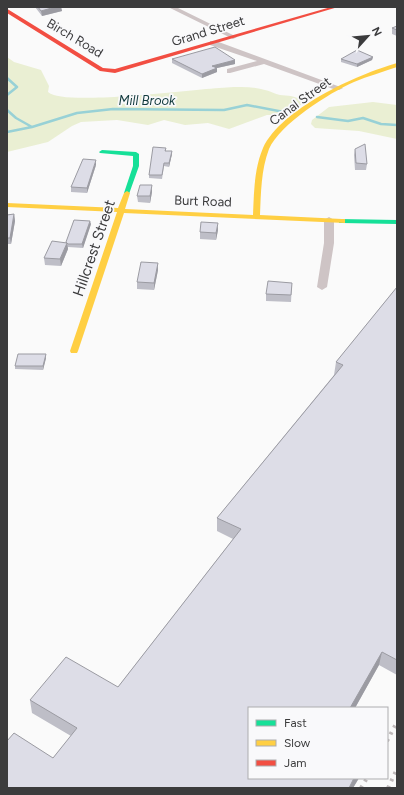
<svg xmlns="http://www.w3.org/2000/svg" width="404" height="795" viewBox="0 0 404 795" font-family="Figtree,sans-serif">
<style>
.green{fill:#eaefd3}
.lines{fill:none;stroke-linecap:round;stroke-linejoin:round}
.stream{stroke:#98d1d6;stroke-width:2.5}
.street{fill:#cec4c5;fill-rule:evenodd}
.fast{fill:#16e098;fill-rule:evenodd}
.slow{fill:#ffcf43;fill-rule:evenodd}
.jam{fill:#f24e42;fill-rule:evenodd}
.rail{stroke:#beb9ba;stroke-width:4;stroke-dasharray:2.5 5;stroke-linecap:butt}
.wall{fill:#bebec7}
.shaded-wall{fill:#9b9ba2}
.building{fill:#dddde7;stroke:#9b9ba2}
.labels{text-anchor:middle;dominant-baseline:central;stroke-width:3.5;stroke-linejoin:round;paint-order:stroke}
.far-street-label{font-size:13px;fill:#3b3b3c;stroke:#f9f9fb}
.far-water-label{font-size:13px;font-style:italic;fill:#123a3d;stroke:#f9f9fb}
.street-label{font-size:15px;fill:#3b3b3c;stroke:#f9f9fb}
</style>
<rect width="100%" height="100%" fill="#fafafa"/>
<path class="green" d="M7,57L14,62L41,70L49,86L48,92C65,108 210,86 241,87C249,87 258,88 265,90C270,91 275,94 280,95C287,96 297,95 302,102L301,105L293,108L289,113L285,115H267L229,129L208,123L185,125L164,120L148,125L117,120L81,122L72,126L48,142L7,152Z
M373,102L397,105V139L359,131L315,128L311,124L312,120L329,107Z"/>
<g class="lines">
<path class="stream" d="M7,78L17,87L7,95
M7,110L16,118L32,127
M317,117L348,121L363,118L381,124L397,125
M7,132L32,127L77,113L113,109L224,110L247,105L289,113"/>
<path class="street" d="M168,7H176L237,37L233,39L231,38Z
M210,41H216L343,88L339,90H336L264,64L230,73H227V69L257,61L210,45Z
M329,217L334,220V243L327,287L322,290L317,287L324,243V220Z"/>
<path class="fast" d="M102,150L136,152L139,154V166L129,194H125L124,193L133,166V156L100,153L99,152Z
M339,219L397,220V224L342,223H339Z"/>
<path class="slow" d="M397,63V67C383,72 368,76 354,82C329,93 280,124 269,149C261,170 261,193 260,215L342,219H345V223L124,213L78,351L77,353H71L70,351L117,212L7,207V203L118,208L124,193L127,191L130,193L125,209L253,215C254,193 254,169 263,148C282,108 356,75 397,63Z"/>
<path class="jam" d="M331,7H338L115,73L100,71L7,13V9L9,10L103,68L115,69Z"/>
<path class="rail" d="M387,741L397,722
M361,788L367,778
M388,788L397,769"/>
</g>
<path class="wall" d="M35,7H61L62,11L42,16Z
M397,26V36L392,34V28Z
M373,57L372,60L357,67L341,62V59Z
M172,59L235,60V64L217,68V72L202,78L172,63Z
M166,148V151L172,154L169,167L164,166L162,179L149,178V175Z
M355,149L367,164L366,170H355L354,155Z
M96,165L87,193L71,192V187Z
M152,192L150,203L138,202L137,196Z
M14,214L15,221L11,244H8L7,245V215Z
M91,224L83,248L68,247V249L61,266L45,265L44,258Z
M218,230L216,240L200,239V232Z
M158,263V270L154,290L137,289V282Z
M292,283L291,302L266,301V294Z
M397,287V675L379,665L355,708H249V778H359L353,788H7L53,758L71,736L32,713L30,700L118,687L233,539L217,531V518L334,375L336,362Z
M46,358L43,370L15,369V366Z"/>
<path class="shaded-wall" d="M55,7H61L62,11L42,16L41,11Z
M373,57L372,60L357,67V64Z
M235,60V64L217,68V72L202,78V74L212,66Z
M172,151V154L169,167V163Z
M96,160V165L87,193V188Z
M152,185V192L150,203V196Z
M14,214L15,221L11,244L10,238Z
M90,221L91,224L83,248L82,244Z
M218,223V230L216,240V233Z
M67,243L68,249L61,266L60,259Z
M158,263V270L154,290V283Z
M46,354V358L43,370V366Z
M382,652L379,665L355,708H350Z
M354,778H359L353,788H349Z"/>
<path class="building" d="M38,7H55L41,11Z
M397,26V30L392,28Z
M215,47L235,60L212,66L217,68L202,74L172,59Z
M357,50L373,57L357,64L341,59Z
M365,144L367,164L356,163L355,149Z
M153,147L166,148L165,151H172L169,163H164L162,175H149Z
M83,159L96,160L87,188L71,187Z
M140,185H152L150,196H137Z
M14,214L10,238H7V215Z
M74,220L90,221L82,244H68L66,242Z
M201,222L218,223L216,233L200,232Z
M52,241L67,243L60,259L44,258Z
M141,262L158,263L154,283L137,282Z
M268,281L292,283L291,295L266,294Z
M397,287V660L382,652L350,708H249V778H354L349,788H7V741L14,733L53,758L77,728L30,700L66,657L118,687L241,529L217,518L343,365L336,362Z
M18,354H46L43,366H15Z"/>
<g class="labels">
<g class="far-street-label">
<text transform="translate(208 31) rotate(-17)">Grand Street</text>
<text transform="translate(75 38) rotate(31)">Birch Road</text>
<text transform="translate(300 101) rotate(-36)">Canal Street</text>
<text transform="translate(203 201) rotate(2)">Burt Road</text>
</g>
<g class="far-water-label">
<text x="147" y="100">Mill Brook</text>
</g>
<g class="street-label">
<text transform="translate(94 248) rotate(-71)">Hillcrest Street</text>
</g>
</g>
<rect width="404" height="795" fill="none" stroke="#3b3b3c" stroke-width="16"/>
<rect x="248" y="707" width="140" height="72" fill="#f9f9fb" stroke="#adadaf"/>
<rect x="256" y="720" width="20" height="6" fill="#16e098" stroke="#adadaf"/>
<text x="284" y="727" font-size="12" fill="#3b3b3c">Fast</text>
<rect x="256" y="740" width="20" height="6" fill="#ffcf43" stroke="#adadaf"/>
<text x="284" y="747" font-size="12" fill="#3b3b3c">Slow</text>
<rect x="256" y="760" width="20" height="6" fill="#f24e42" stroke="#adadaf"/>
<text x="284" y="767" font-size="12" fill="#3b3b3c">Jam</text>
<g transform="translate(368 36) rotate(63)" stroke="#f9f9fb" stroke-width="3" paint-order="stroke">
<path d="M0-3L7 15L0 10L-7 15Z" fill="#3b3b3c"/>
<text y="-6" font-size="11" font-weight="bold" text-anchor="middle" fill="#3b3b3c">N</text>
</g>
</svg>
